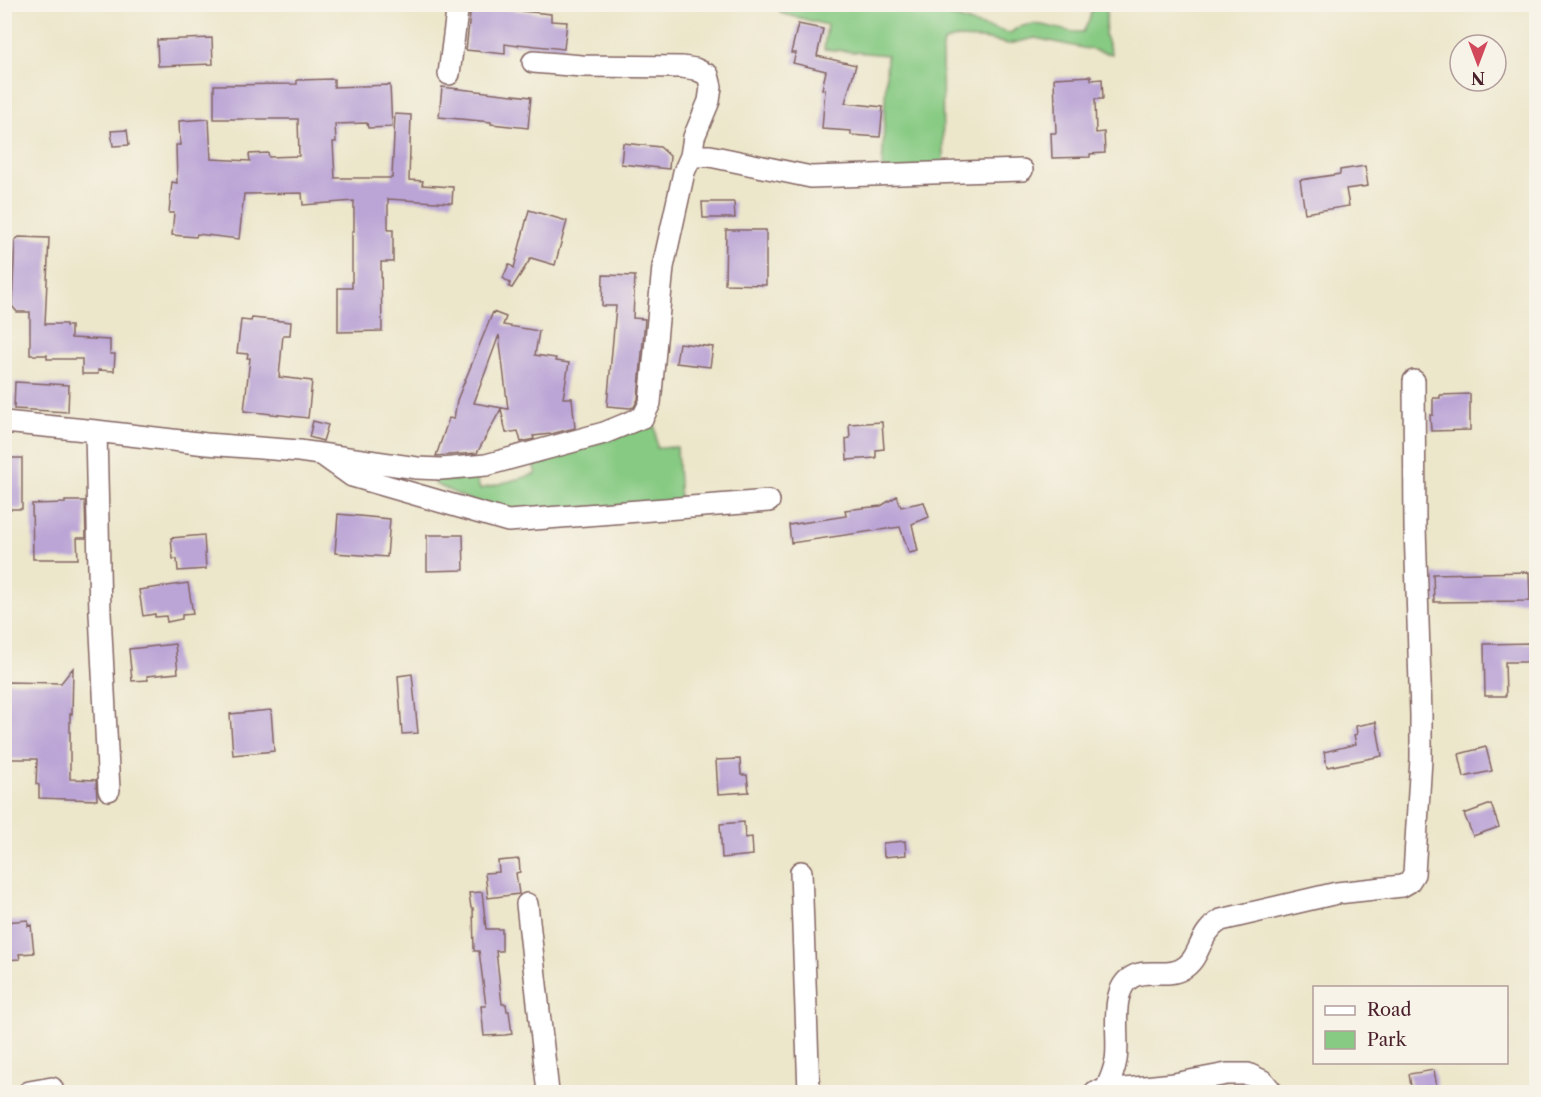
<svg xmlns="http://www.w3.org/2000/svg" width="1541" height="1097" viewBox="0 0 1541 1097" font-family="'Libre Caslon Text',serif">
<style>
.green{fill:#87ca83;stroke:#687457;stroke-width:1.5}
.building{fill:#bba5d6;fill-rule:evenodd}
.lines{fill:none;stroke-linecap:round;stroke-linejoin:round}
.minor-casing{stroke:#836563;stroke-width:24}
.minor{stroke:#fff;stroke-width:21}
</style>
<rect width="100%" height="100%" fill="#f7f3e8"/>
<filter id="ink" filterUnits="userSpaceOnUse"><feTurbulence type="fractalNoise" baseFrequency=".0167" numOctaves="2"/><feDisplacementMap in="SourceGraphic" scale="12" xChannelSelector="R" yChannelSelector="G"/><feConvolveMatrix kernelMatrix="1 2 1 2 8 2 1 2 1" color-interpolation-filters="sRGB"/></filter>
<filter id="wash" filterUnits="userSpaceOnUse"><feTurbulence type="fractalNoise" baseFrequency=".008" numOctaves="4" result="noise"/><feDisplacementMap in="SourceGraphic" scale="24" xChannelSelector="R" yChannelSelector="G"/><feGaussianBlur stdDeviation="1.35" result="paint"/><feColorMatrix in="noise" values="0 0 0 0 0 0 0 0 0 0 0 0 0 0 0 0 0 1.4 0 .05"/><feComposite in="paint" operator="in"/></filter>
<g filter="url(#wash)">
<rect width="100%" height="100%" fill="#ece6ca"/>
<path class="green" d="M782,5H917L978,25L1010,33C1036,13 1057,34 1083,32L1089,21L1093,5H1107L1105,36L1112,54L1035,38L1009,44L983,39L956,38L945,41L942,48L943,167L882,172L887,55L824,49L827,25L780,13Z
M655,425L657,448L677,447L680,502L503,512L487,508L435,484V476L475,475L480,489L536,474L533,463Z"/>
<g id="blocks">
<path class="building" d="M471,6L551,14V21L567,22L564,49L518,44V46L505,44V54L466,50Z
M798,24L823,29L817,56L856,65L845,103L883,107L880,137L851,135V131L822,129L825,90L822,89L826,71L793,63L796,53H791Z
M212,38L213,64L158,66L157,40Z
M1091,76V80L1102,79L1103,99H1095L1096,133L1104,132L1105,153L1090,154V157L1052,158L1051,133H1056L1054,78Z
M334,79V87L390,85L392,127L368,128L367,123L335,124L336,142H333L335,178H392L395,114L411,115L409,180L423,181L422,185L453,187L452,203L388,199V230H393V262H381L382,331L338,332V288H352V231H354V201L303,205L302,193L244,194L239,239L197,234L196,237L172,235L174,213H169L172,182L177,183L176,145H180L179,121L209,119L211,159L250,161L249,154L268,153L269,157L299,156L298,119H214V85L297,84V80Z
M442,87L531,97L528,128L491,124V122L439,117Z
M127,130L129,145L113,146L111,131Z
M623,143L660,147L670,156L669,169L621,164Z
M1365,166L1368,186L1346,189L1349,206L1305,213L1300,180L1340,174V170Z
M702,202H734L735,218H703Z
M529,210L567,221L555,265L531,258L512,288L509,287L510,283L503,278L509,264L514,268Z
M726,230H766V285L725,284Z
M19,237L49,238L45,324H66V326H71V338L110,340V354H115L114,371L98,370V374H82V359H47V355H30V312H17L12,306L15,240Z
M603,275L635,276L633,318L645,319L638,399L634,407L630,408L607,406L616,306H602Z
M493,312L506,317L503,325L539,331L535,355L556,358L555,361L569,363L563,398H572L575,428L551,434L533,436L534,439L521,442L518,431L506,433L501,409L477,453L436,456L449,418L454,419L457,400ZM499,335L508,409L474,403Z
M252,318L291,322L290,335H283L279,377L312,381L308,418L244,411L250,358H247L248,354L237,353L241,320L251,321Z
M679,343L713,347L710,367L676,363Z
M15,382L69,385L68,412L14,409Z
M1470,394V430L1431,431L1430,415H1433V398H1440V395Z
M313,421L328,425L323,441L309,437Z
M882,422L884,449L876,450V458L847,460L846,439L850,438L849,424Z
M4,458H22V509H9V506H4Z
M897,496L901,507L924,502L929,517L912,524L918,551L909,553L900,527L791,543L789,525L846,516L845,510L881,506Z
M65,501H85L86,538H77L78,559H33L32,504L65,503Z
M338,514L390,519L387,557L335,553Z
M204,535L206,569L178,571L177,559H173L171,538Z
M427,535H463L464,570L427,571Z
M1529,572L1530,601L1434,602L1433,574Z
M188,583L193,614L182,615V619L167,622L166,616L155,617V614L143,616L139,590Z
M1535,643V662H1505L1506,696H1485L1484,644Z
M175,644L178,673L147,676L148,680L132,681L129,649Z
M73,668L72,714H70V779L96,780L97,800L39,798V785L36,784L37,759H4L6,682L61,683Z
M412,674L418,733L402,734L398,676Z
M271,710L274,751L233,755L230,714Z
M1376,722L1382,756L1327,767L1324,752L1356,744L1354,735L1357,734L1356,726Z
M1486,747L1492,771L1464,777L1459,754Z
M740,759L741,775H747L749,792L718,794L716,760Z
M1491,804L1499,827L1473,836L1464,814Z
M744,822L745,838L752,837L753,855L722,858L720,824Z
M905,841L906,855L884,857L883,843Z
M519,859L520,872L516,873L519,894L488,898L485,873L499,872L498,861Z
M482,892L486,929H502V951H496L502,1004H506L507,1011H509L512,1034L505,1035L484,1036L481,1006H486L479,951H474L473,908H471L469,893Z
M28,920V926L31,925L34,953L19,954L20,959L4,960V922Z
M1434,1070L1437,1088L1412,1092L1409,1074Z"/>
</g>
</g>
<g filter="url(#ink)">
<use href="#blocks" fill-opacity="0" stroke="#836563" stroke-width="1.5"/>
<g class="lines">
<defs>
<path id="minor" d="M449,74L458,4
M691,156H710L811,177L1022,170
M4,422L96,431L206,444L299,451L417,468L441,469L486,465L604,433L643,417L650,403L663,267L684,172L691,156L694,137L709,101L711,87L708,75L695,69L682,67L582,66L533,62
M96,431L100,613L109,790
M324,456L352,476L508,521L769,501
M801,872L809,1092
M527,904L548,1092
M1105,1091C1110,1081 1114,1071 1116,1060C1120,1038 1108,990 1132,977C1147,968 1167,978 1182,969C1202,958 1197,934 1221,920L1337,893L1402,886L1409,882L1414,874L1421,759V715L1415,527L1414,381
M29,1092L52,1088
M1095,1092L1174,1084L1227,1074H1248L1263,1081L1272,1092"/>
</defs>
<use href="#minor" class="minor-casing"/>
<use href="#minor" class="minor"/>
</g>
</g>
<rect width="1541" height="1097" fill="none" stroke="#f7f3e8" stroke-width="24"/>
<rect x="1313" y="986" width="195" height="78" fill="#f7f3e8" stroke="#b29e9c" stroke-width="1.5"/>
<rect x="1325" y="1006" width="30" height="9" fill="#ffffff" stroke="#b29e9c" stroke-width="1.5"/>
<text x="1367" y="1016" font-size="18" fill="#4a1f2b">Road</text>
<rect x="1325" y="1031" width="30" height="18" fill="#87ca83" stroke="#b29e9c" stroke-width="1.5"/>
<text x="1367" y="1046" font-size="18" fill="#4a1f2b">Park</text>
<g transform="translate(1478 63) rotate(180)"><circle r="28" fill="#f7f3e8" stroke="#b29e9c" stroke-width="1.5"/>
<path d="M0-4.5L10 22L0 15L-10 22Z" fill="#d1495b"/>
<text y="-9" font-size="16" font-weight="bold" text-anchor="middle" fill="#4a1f2b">N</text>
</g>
</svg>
